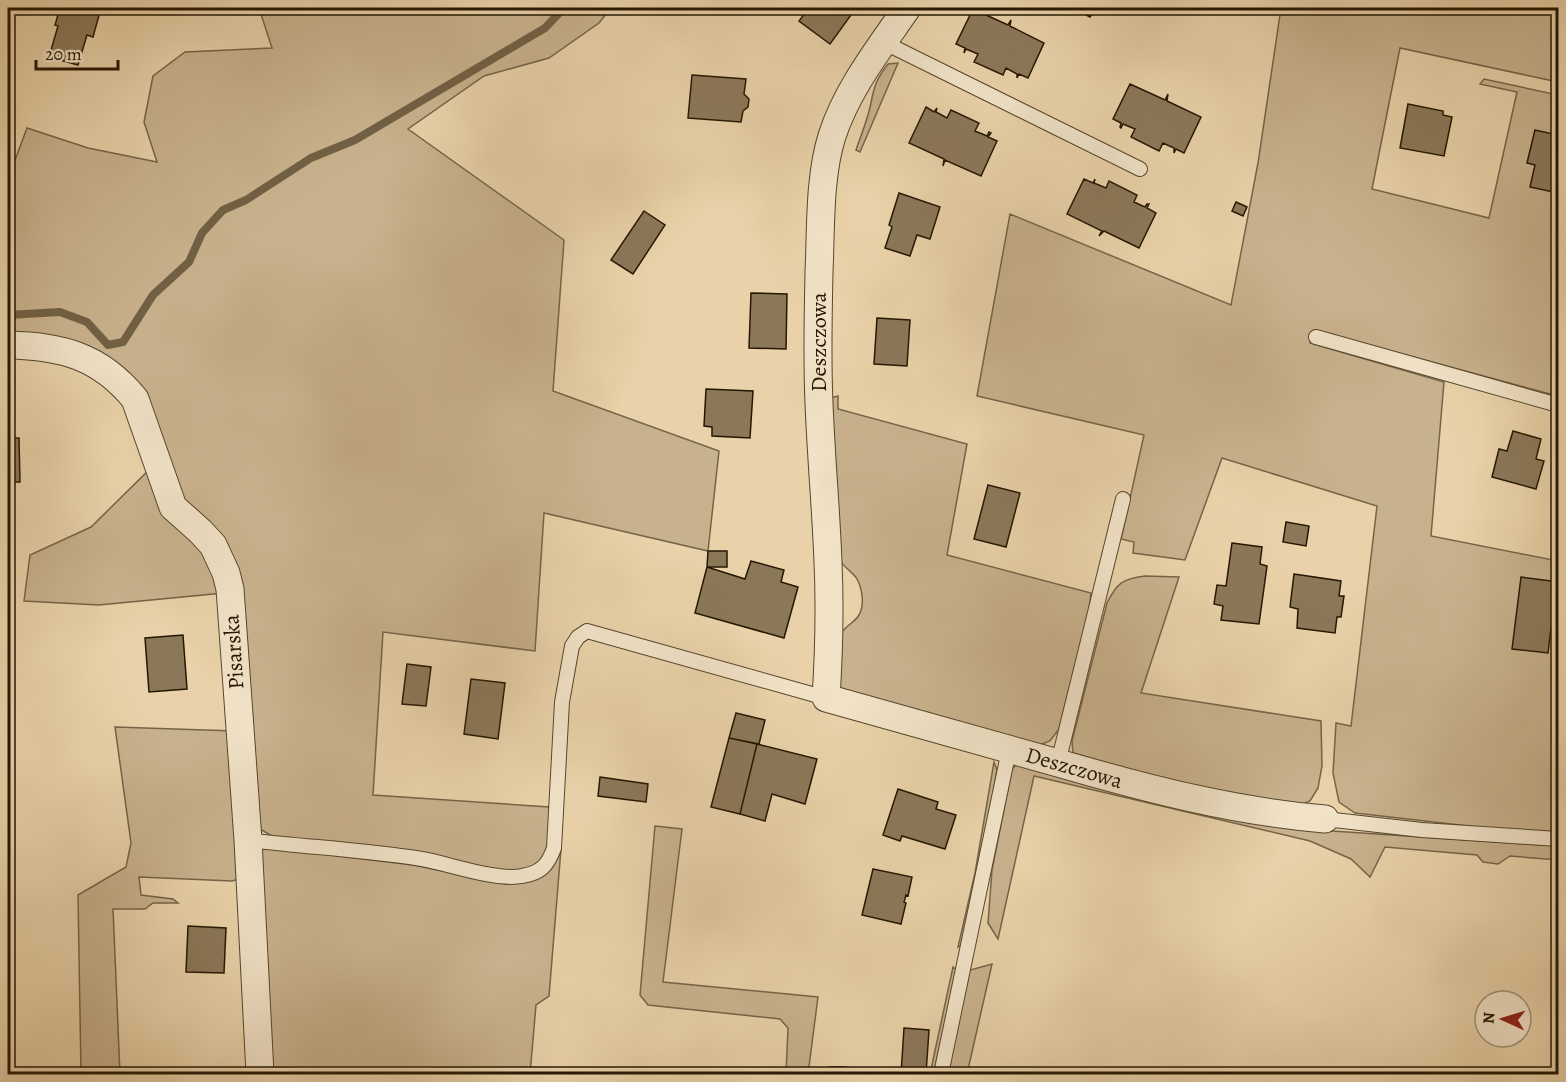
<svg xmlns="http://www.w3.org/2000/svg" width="1566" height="1082" viewBox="0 0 1566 1082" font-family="Alegreya,serif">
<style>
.green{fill:#c8b28d;stroke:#766448;stroke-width:1.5}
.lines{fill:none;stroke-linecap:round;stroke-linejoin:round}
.stream{stroke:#726145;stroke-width:8}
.building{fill:#8b7859;stroke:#251703;stroke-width:1.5}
.lane-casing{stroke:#56462c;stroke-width:16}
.street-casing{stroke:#56462c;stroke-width:29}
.lane{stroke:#f1e2c7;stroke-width:14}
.street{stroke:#f1e2c7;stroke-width:27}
.labels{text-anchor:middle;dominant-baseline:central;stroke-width:6;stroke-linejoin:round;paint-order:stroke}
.street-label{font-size:22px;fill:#251703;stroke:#f1e2c7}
</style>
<rect width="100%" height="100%" fill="#e9d2a9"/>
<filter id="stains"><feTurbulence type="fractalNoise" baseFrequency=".00333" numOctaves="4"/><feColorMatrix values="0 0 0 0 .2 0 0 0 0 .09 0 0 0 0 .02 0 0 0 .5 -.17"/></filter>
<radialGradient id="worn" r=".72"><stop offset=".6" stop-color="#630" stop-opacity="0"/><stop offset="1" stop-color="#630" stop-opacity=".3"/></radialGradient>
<path class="green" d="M259,8H611L599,23L549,58L484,76L408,129L564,240L553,391L719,451L708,551L544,513L535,651L383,632L373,795L549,807C550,851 553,872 501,871L274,837L258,828L239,615L183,507L129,379L8,337V179L27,128L88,148L157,162L144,122L153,76L185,52L272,48Z
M1281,8H1558V82L1400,48L1372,189L1489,218L1517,92L1480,84L1484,79L1558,95V395L1550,394L1314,330L1310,343L1444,382L1431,536L1558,561V832L1486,828L1355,813L1339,802L1333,773L1336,723L1351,726L1377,506L1222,458L1185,560L1133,553L1134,542L1121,539L1144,435L977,396L1010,214L1231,305L1258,163Z
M898,63L860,152L856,150C861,135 868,119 871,103C874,86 877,78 888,64Z
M838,396V409L967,444L947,555L1091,593L1089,610L1059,729L1050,741L1037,746L839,691C839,676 835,659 837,644C840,627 853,625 859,615C865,605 862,588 857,579C854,573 843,567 838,558L830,398Z
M149,470L191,530L223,593L99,605L24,601L30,555L91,527Z
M1145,576L1179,577L1141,693L1321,721L1322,766L1318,788L1310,801L1296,807L1225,796L1073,753L1072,741L1107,603C1117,583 1122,579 1145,576Z
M115,727L235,731L239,879L232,881L139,877L141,895L173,899L178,903H153L145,909H113L120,1074H81L78,895L126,867L131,843Z
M994,762L997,770L979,872L961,945L958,947L975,873Z
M1020,762L1317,830L1558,846V860L1510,856L1498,864L1483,862L1477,855L1385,847L1370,877L1351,859L1310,841L1034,776L998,939L988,923L992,870L1012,769Z
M655,826L682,829L663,982L818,997L808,1074H786L788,1028L780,1019L648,1005L640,995Z
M258,849H281L413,865L497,882L553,866L561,849L549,996L536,1005L530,1074H270Z
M992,964L967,1074H947L970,970Z
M953,967L957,970L935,1067L930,1074Z"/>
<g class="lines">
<path class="stream" d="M8,315L60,312L87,322L108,345L123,342L153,295L189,262L202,233L223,210L246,200L311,158L355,140L545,28L564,8"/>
</g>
<path class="building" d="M60,8H101L93,37L87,35L78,65L49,57L58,26L55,25Z
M806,8H856L830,44L799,21L808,9Z
M1073,8H1099L1097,10L1095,9L1090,17Z
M973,9L1008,25L1011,20L1010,26L1044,43L1028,78L1019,74L1017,78V74L1006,68L1003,75L974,62L978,54L966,49L964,53L965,48L956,44Z
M692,75L746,79L744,94L749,99L748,107L743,111L741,122L688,118Z
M1130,84L1165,100L1168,94L1167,101L1201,117L1184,153L1176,149L1174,153V148L1163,143L1159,151L1131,137L1135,129L1123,124L1121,128L1120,127L1121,123L1113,119Z
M1408,104L1443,111V115L1452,117L1444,156L1400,148Z
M926,107L934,112L937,108L936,112L947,118L951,110L979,123L975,131L987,136L989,132L991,133L988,137L997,141L981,176L945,160L943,166L944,159L909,143Z
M1535,130L1558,135V193L1530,187L1535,165L1527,163Z
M1084,179L1093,183L1095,179L1094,183L1106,188L1109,181L1137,195L1134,202L1145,207L1147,204H1149L1147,208L1156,213L1139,248L1104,231L1099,236L1102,231L1067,214Z
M899,193L940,207L930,239L917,235L910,256L885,248L892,227L889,225Z
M1236,202L1247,207L1243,216L1232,211Z
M644,211L665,225L633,274L611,260Z
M751,293L787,294L786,349L749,348Z
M877,318L910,320L907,366L874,364Z
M706,389L753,391L750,438L712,436V427L704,426Z
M1513,431L1541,439L1536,459L1544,461L1536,489L1492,477L1499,449L1507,451Z
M8,438H19L20,482H8Z
M988,485L1020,493L1006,547L974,539Z
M1286,522L1309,526L1306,546L1283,542Z
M1232,543L1262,547L1260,564L1267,566L1259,624L1221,620L1223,606L1214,604L1217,585L1226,586Z
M708,551H727V567H707Z
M751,561L784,570L781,582L798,587L784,638L695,613L707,567L745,579Z
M1294,574L1341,581L1339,596H1344L1341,617H1337L1335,633L1297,628L1298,609L1290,607Z
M1521,577L1558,582V629L1551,628L1548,653L1512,649Z
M183,635L187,689L149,692L145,638Z
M407,664L431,667L426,706L402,704Z
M471,679L505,683L498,739L464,734Z
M736,713L765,720L759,744L729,738Z
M729,738L757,744L740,814L711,807Z
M757,744L817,759L805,804L772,794L765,821L740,814Z
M600,777L648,784L646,802L598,796Z
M898,789L938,802L936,809L956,815L945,849L902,836L900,841L883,835Z
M873,869L912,877L908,896L906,895L904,902L906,903L901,924L862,915Z
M188,926L226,928L224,973L186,972Z
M904,1028L929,1030L926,1074H901Z"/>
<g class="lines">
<defs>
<path id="lane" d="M883,42L1140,169
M1316,337L1558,405
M1058,763L1123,499
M1325,819L1422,830L1558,839
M248,840C306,847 365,850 422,859C450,864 496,881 522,876C541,873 548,865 554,848L562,702L572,646L578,637L587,631L826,698
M831,1074H844
M941,1074L1009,750"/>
<path id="street" d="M907,8C879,49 847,89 832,136C819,177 821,229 819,272C818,316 817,359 819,403C821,456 826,509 828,562C830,607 829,652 826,698C903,720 981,741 1058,763C1148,789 1232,811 1325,819
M8,345C61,346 100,356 135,399L173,507L200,531L213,545L226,573L230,589L248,840L260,1074"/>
</defs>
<use href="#lane" class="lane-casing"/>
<use href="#street" class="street-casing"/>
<use href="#lane" class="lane"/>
<use href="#street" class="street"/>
</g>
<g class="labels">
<g class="street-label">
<text transform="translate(819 342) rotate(-90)">Deszczowa</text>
<text transform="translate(234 652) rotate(-94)">Pisarska</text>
<text transform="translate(1074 768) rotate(16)">Deszczowa</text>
</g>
</g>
<rect width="1566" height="1082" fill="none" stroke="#e9d2a9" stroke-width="30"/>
<rect x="9" y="9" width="1548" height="1064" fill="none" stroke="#251703" stroke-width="3"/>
<rect x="15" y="15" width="1536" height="1052" fill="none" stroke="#251703" stroke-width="1.5"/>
<g transform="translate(1503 1019) rotate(274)"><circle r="28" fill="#f1e2c7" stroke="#9f9179" stroke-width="1.5"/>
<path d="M0-4.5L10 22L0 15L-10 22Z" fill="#8f2418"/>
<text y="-9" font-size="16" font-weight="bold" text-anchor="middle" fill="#251703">N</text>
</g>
<path d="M36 60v9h82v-9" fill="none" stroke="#251703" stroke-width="3"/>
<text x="45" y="60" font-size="18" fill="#251703" stroke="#f1e2c7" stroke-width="4.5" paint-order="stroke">20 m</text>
<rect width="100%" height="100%" filter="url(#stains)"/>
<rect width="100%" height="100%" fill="url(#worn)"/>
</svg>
